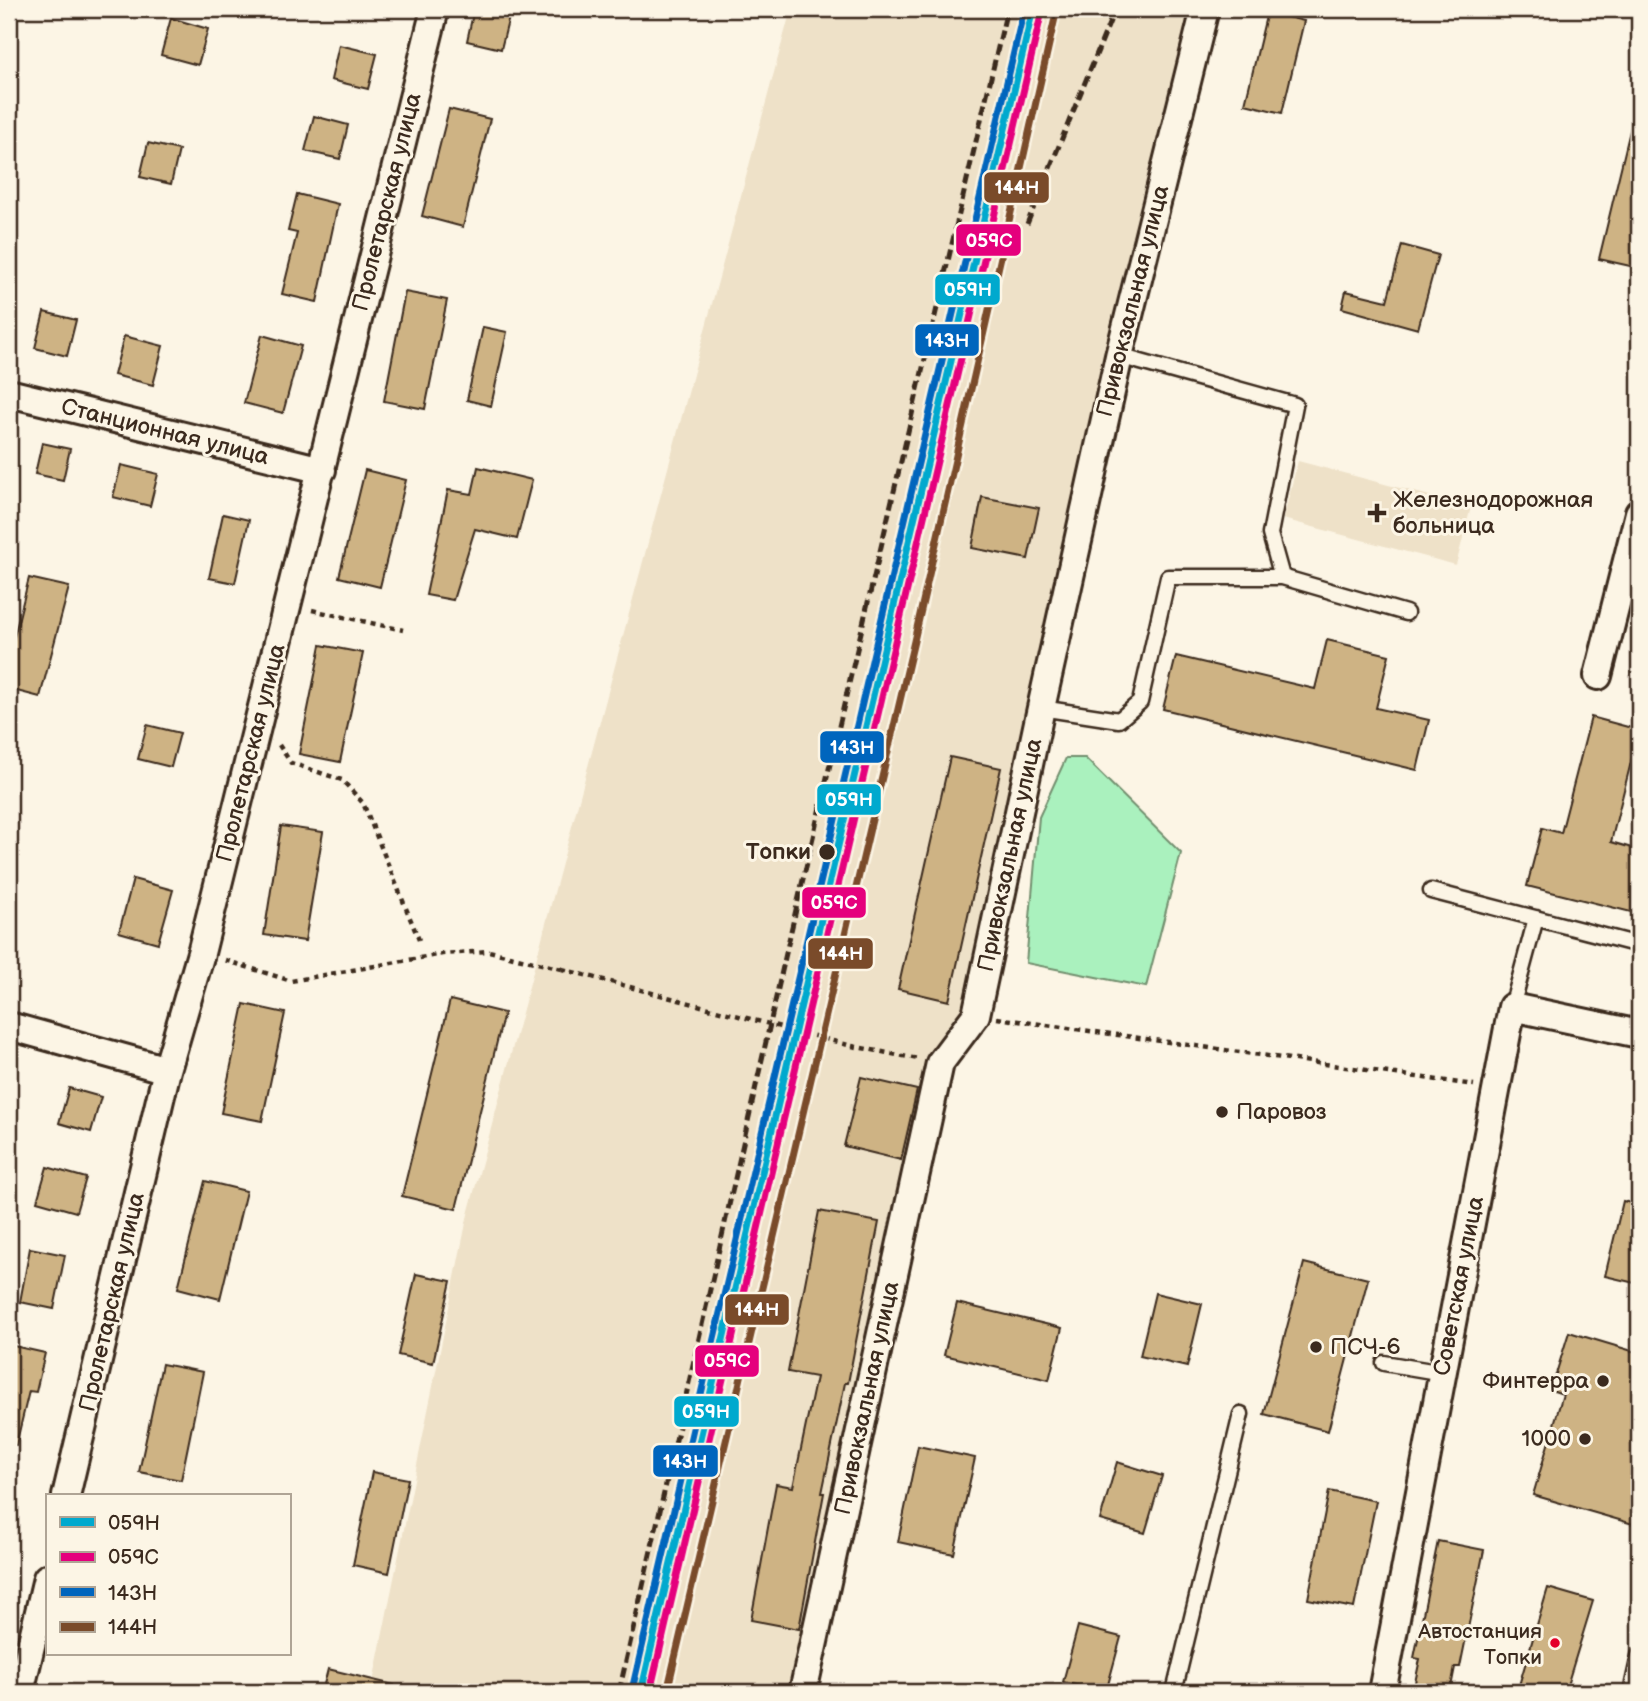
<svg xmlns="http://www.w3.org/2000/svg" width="1648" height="1701" viewBox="0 0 1648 1701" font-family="'Balsamiq Sans',sans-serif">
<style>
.built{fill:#eee1c8}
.green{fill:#aaf1be;stroke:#728e6e;stroke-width:2}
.building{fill:#ceb384;stroke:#3b2a1e;stroke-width:2}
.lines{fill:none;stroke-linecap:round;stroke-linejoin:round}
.service-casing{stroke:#3b2a1e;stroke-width:19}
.minor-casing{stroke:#3b2a1e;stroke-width:32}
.path{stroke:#3b2a1e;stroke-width:4.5;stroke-dasharray:5 5;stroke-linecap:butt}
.service{stroke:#fcf5e5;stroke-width:14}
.minor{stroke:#fcf5e5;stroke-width:26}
.rail{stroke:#3b2a1e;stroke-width:5;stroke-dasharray:10 5;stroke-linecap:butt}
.path-bridge{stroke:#3b2a1e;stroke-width:4.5;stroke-dasharray:5 5;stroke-linecap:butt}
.rail-1-casing{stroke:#fcf5e5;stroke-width:12}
.rail-2-casing{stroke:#fcf5e5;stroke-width:12}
.rail-3-casing{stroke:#fcf5e5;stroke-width:12}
.rail-4-casing{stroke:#fcf5e5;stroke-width:12}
.rail-1{stroke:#00a9ce;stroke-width:7}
.rail-2{stroke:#e5007d;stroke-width:7}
.rail-3{stroke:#0065bd;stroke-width:7}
.rail-4{stroke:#7a4b2a;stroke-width:7}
.poi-dot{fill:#3b2a1e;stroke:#fcf5e5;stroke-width:2.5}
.bus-dot{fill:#e4002b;stroke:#fcf5e5;stroke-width:2.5}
.labels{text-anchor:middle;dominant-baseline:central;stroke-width:6;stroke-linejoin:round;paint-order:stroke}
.bus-label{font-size:21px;fill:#3b2a1e;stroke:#fcf5e5;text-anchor:end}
.street-label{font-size:23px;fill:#3b2a1e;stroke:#fcf5e5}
.poi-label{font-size:23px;fill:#3b2a1e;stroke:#fcf5e5;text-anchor:start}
.stop-label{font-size:23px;font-weight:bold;fill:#3b2a1e;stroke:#fcf5e5;text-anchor:end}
.line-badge{stroke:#fcf5e5;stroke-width:2.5}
.badge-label{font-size:19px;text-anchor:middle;font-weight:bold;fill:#fff}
</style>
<rect width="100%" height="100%" fill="#fcf5e5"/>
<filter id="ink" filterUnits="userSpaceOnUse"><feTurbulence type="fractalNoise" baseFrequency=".0143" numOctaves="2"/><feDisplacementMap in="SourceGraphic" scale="14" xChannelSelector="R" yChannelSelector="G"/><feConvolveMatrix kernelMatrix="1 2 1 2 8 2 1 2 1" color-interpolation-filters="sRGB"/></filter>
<g filter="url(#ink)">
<path class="built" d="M791,9H1209L803,1692H371L467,1218Z
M1298,461L1471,507L1456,565L1283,519Z"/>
<path class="green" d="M1066,758H1085L1181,853L1146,987L1026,963L1039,817Z"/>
<path class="building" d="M474,9H511L501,49L467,41Z
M1267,12L1304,21L1282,113L1245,104Z
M171,18L208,29L198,65L161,55Z
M339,45L377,54L368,89L331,80Z
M449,109L490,119L463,227L422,216Z
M314,116L348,125L340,159L305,151Z
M1632,122L1639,123V268L1599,259Z
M148,143L179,150L171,184L140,177Z
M297,194L338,204L317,302L282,294L297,233L288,231Z
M1402,245L1438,255L1418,329L1342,308L1346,291L1387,301Z
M405,292L447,300L425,409L384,401Z
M44,312L76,320L67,356L35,348Z
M483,327L507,332L491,406L467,400Z
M262,335L301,346L283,413L244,403Z
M124,336L163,346L153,385L114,375Z
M42,443L70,449L63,480L35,474Z
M121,465L158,474L150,506L113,497Z
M478,467L532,480L517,539L475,529L453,600L426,595L448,490L472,494Z
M365,470L406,480L380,587L339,577Z
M982,497L1039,508L1028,559L972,548Z
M223,514L249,520L235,583L209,578Z
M29,578L69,587L40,697L9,689V648L11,649Z
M1327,640L1389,655L1376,708L1429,720L1417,770L1163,709L1176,656L1315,689Z
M321,645L363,653L340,762L299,754Z
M1591,717L1639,730L1611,842L1639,850V914L1527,886L1542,828L1561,833Z
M147,725L180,733L171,767L138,759Z
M950,757L1001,768L949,1001L898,989Z
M281,826L323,832L305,941L264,935Z
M133,879L173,890L158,943L119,932Z
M450,1000L504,1013L456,1209L402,1196Z
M244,1004L285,1013L262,1121L221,1113Z
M861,1077L917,1090L901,1160L844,1146Z
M69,1088L101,1097L91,1132L59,1123Z
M47,1167L86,1178L76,1212L37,1201Z
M205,1181L246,1191L220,1299L178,1288Z
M1623,1201L1639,1205V1284L1605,1276Z
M819,1211L879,1222L848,1383H845L822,1493H824L799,1629L751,1620L776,1484L793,1487L816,1377L788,1372Z
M30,1248L65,1255L54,1309L20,1302Z
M1304,1263L1368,1279L1328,1431L1264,1414Z
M416,1274L451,1281L433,1363L398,1355Z
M1155,1293L1202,1304L1187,1367L1140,1356Z
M957,1303L1062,1328L1049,1380L944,1355Z
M1569,1332L1639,1353V1504L1633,1524L1533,1495L1563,1394L1551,1390Z
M9,1345L45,1353L36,1392L29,1391L16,1445H9Z
M162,1364L203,1372L181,1480L139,1472Z
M918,1446L975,1458L954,1554L898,1542Z
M1117,1462L1162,1476L1145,1533L1100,1520Z
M372,1472L408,1479L389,1573L353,1565Z
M1329,1491L1376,1501L1354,1608L1308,1599Z
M1438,1541L1484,1550L1460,1667H1455L1450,1692H1413L1420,1659L1414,1658Z
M1548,1588L1593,1601L1565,1692H1517Z
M1078,1626L1121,1637L1106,1692L1063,1682Z
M328,1669L394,1685L393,1692H322Z"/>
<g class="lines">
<defs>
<path id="service" d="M1119,356L1295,405L1270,534L1282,577L1406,613
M1041,708L1119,720L1140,702L1168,577H1282
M1431,891L1639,945
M1512,1007L1536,918
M1384,1363L1443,1373
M1174,1692L1241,1414
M1631,1692L1639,1656"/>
<path id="minor" d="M9,393L322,470
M1598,676L1639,513
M9,1026L167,1070
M66,1496L167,1070L201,953L435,9
M20,1692L47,1578
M803,1692L940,1063L976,1015L1041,708L1119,356L1205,9
M1382,1692L1512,1007L1639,1034"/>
</defs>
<use href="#service" class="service-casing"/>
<use href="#minor" class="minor-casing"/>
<path class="path" d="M312,610L403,630
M279,745L291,763L342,780L363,803L419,940
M225,960L291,981L442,954L489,951L562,969
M997,1018L1474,1085
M852,1046L918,1059"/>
<use href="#service" class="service"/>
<use href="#minor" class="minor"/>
<path class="rail" d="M1027,224L1115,9
M619,1692L791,931L1007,9"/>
<path class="path-bridge" d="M562,969L852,1046"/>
<defs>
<path id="rail-1" d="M641,1692L1033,9"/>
<path id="rail-2" d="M650,1692L1042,11"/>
<path id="rail-3" d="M632,1690L1024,9"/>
<path id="rail-4" d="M667,1692L914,641L1057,9"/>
</defs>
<use href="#rail-1" class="rail-1-casing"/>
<use href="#rail-2" class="rail-2-casing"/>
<use href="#rail-3" class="rail-3-casing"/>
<use href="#rail-4" class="rail-4-casing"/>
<use href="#rail-1" class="rail-1"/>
<use href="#rail-2" class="rail-2"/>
<use href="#rail-3" class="rail-3"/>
<use href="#rail-4" class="rail-4"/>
</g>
</g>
<g class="poi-dot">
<path d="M1373.5 502.5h7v7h7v7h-7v7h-7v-7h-7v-7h7z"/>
<circle cx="827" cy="852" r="9"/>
<circle cx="1222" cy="1112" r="7"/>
<circle cx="1316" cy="1347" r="7"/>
<circle cx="1603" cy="1381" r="7"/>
<circle cx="1585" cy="1439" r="7"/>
</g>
<circle class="bus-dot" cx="1555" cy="1643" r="6"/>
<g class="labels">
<g class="bus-label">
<text x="1542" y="1631">Автостанция<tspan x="1542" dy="26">Топки</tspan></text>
</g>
<g class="street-label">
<text transform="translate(387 202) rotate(-76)">Пролетарская улица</text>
<text transform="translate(1133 301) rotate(-76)">Привокзальная улица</text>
<text transform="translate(165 432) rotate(14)">Станционная улица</text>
<text transform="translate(251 753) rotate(-76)">Пролетарская улица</text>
<text transform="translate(1010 855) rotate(-78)">Привокзальная улица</text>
<text transform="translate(1459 1286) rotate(-79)">Советская улица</text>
<text transform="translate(112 1302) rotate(-77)">Пролетарская улица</text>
<text transform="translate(867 1398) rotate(-78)">Привокзальная улица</text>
</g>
<g class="poi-label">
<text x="1393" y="500">Железнодорожная<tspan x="1393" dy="26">больница</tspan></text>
<text x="1236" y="1112">Паровоз</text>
<text x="1330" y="1347">ПСЧ-6</text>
<text x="1589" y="1381" text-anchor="end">Финтерра</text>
<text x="1571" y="1439" text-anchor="end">1000</text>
</g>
<g class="stop-label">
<text x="811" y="852">Топки</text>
</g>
</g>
<g class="line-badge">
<rect x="983" y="171" width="67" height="33" rx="7" fill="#7a4b2a"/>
<rect x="955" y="223" width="67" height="34" rx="7" fill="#e5007d"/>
<rect x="934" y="273" width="67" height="33" rx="7" fill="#00a9ce"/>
<rect x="914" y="323" width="66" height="34" rx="7" fill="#0065bd"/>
<rect x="819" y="730" width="66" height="34" rx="7" fill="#0065bd"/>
<rect x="816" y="783" width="66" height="33" rx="7" fill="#00a9ce"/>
<rect x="801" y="886" width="66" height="33" rx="7" fill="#e5007d"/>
<rect x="807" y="937" width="67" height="33" rx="7" fill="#7a4b2a"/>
<rect x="724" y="1293" width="66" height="33" rx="7" fill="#7a4b2a"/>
<rect x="694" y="1344" width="66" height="34" rx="7" fill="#e5007d"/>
<rect x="673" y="1395" width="67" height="33" rx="7" fill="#00a9ce"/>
<rect x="652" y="1444" width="67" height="34" rx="7" fill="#0065bd"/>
</g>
<g class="badge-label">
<text x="1017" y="194">144Н</text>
<text x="989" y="247">059С</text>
<text x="968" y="296">059Н</text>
<text x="947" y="347">143Н</text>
<text x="852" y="754">143Н</text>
<text x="849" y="806">059Н</text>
<text x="834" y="909">059С</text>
<text x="841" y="960">144Н</text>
<text x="757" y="1316">144Н</text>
<text x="727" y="1367">059С</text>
<text x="706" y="1418">059Н</text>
<text x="685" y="1468">143Н</text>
</g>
<rect width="1648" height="1701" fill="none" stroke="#fcf5e5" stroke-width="35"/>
<rect x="18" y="18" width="1613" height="1666" fill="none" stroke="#3b2a1e" stroke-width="2.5" filter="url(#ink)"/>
<rect x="46" y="1494" width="245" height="161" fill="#fcf5e5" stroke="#afa495" stroke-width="2"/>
<rect x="60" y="1517" width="35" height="10" fill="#00a9ce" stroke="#afa495" stroke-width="2"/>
<text x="108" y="1530" font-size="21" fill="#3b2a1e">059Н</text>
<rect x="60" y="1552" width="35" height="10" fill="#e5007d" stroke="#afa495" stroke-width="2"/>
<text x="108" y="1564" font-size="21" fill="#3b2a1e">059С</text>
<rect x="60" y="1587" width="35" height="10" fill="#0065bd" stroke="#afa495" stroke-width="2"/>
<text x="108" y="1600" font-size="21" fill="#3b2a1e">143Н</text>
<rect x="60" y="1622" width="35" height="10" fill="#7a4b2a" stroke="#afa495" stroke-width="2"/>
<text x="108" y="1634" font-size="21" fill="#3b2a1e">144Н</text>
</svg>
